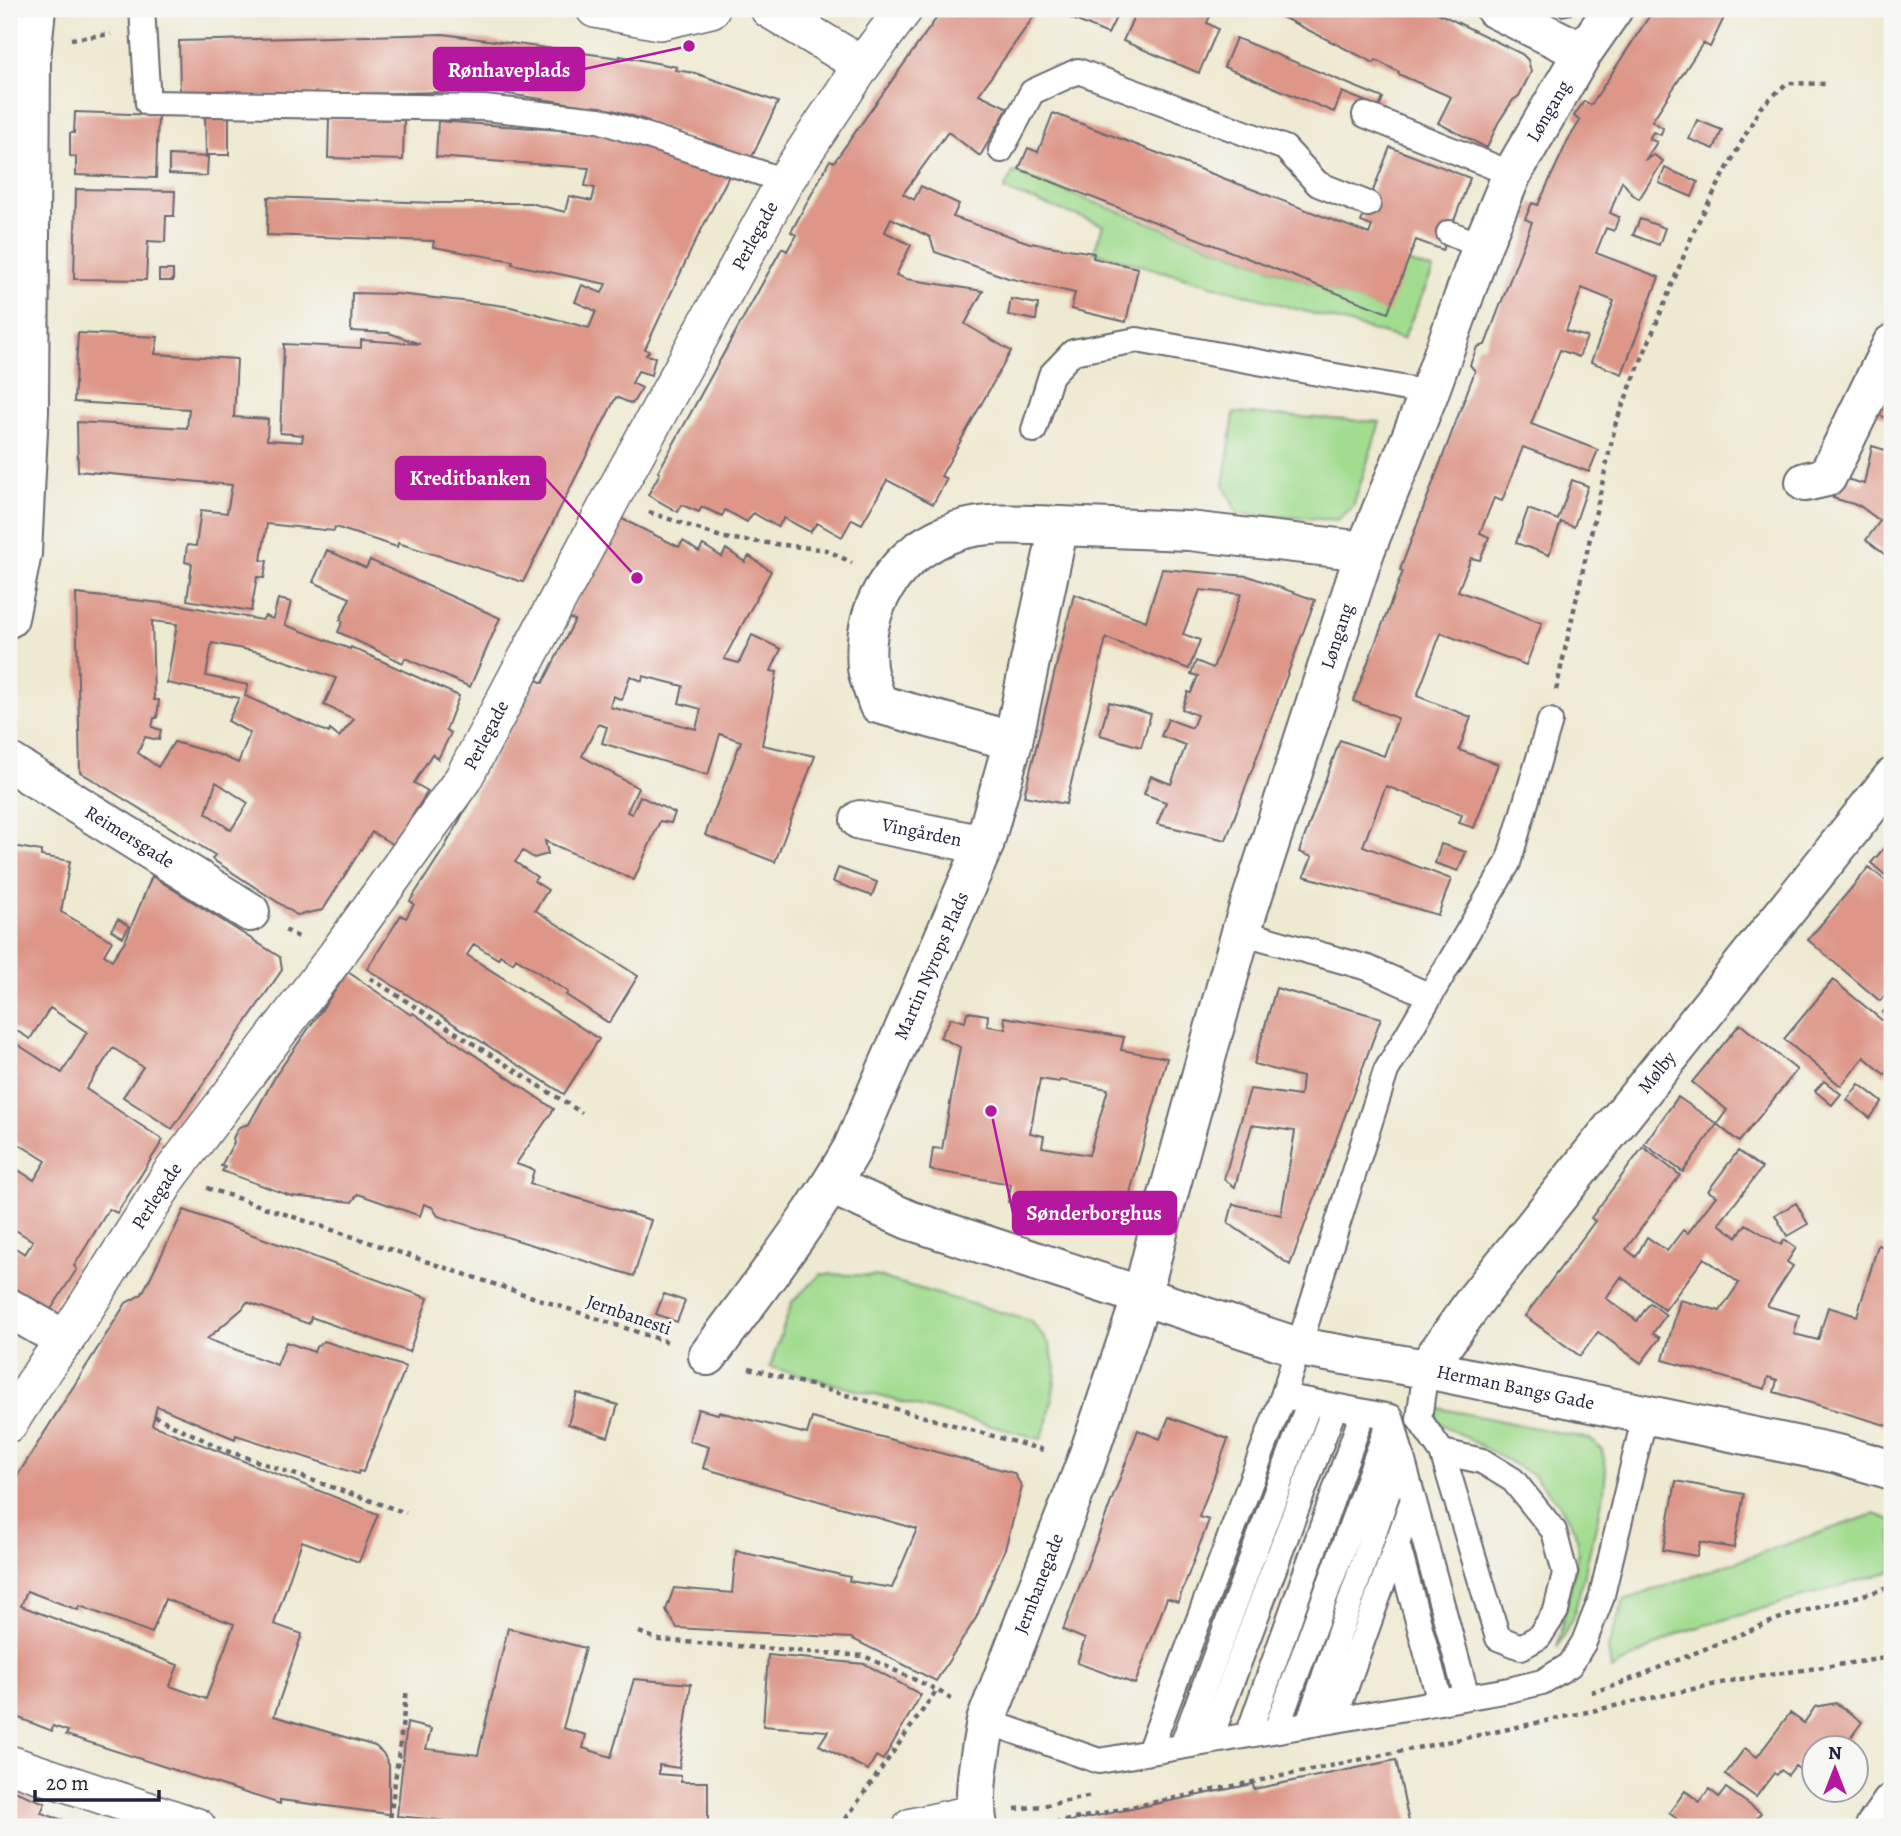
<svg xmlns="http://www.w3.org/2000/svg" width="1901" height="1836" viewBox="0 0 1901 1836" font-family="Alegreya,serif">
<style>
.green{fill:#a1dc8f;stroke:#627f65;stroke-width:2}
.building{fill:#dd9688;fill-rule:evenodd}
.lines{fill:none;stroke-linecap:round;stroke-linejoin:round}
.service-casing{stroke:#696870;stroke-width:28}
.pedestrian-casing{stroke:#696870;stroke-width:40}
.minor-casing{stroke:#696870;stroke-width:42}
.tertiary-casing{stroke:#696870;stroke-width:42}
.path{stroke:#696870;stroke-width:4.5;stroke-dasharray:5 5;stroke-linecap:butt}
.service{stroke:#fff;stroke-width:24}
.pedestrian{stroke:#fff;stroke-width:37}
.minor{stroke:#fff;stroke-width:38}
.tertiary{stroke:#fff;stroke-width:38}
.labels{text-anchor:middle;dominant-baseline:central;stroke-width:6;stroke-linejoin:round;paint-order:stroke}
.street-label{font-size:19px;fill:#22223b;stroke:#f6f6f2}
.leader{fill:none;stroke:#b5179e;stroke-width:2.5}
.callout-dot{fill:#b5179e;stroke:#f6f6f2;stroke-width:2.5}
.callout{fill:#b5179e;stroke:#b5179e;stroke-width:2.5}
.callout-label{font-size:21px;text-anchor:middle;font-weight:bold;fill:#fff}
</style>
<rect width="100%" height="100%" fill="#f6f6f2"/>
<filter id="ink" filterUnits="userSpaceOnUse"><feTurbulence type="fractalNoise" baseFrequency=".0143" numOctaves="2"/><feDisplacementMap in="SourceGraphic" scale="14" xChannelSelector="R" yChannelSelector="G"/><feConvolveMatrix kernelMatrix="1 2 1 2 8 2 1 2 1" color-interpolation-filters="sRGB"/></filter>
<filter id="wash" filterUnits="userSpaceOnUse"><feTurbulence type="fractalNoise" baseFrequency=".00686" numOctaves="4" result="noise"/><feDisplacementMap in="SourceGraphic" scale="28" xChannelSelector="R" yChannelSelector="G"/><feGaussianBlur stdDeviation="1.57" result="paint"/><feColorMatrix in="noise" values="0 0 0 0 0 0 0 0 0 0 0 0 0 0 0 0 0 1.4 0 .05"/><feComposite in="paint" operator="in"/></filter>
<g filter="url(#wash)">
<rect width="100%" height="100%" fill="#eee9d1"/>
<path class="green" d="M1013,172L1386,311L1404,261L1433,270L1403,339L1094,252L1103,225L1004,190Z
M1234,413L1380,422L1353,507L1337,520L1238,514L1224,486Z
M821,1274L876,1276L1031,1321L1050,1345L1056,1374L1048,1421L1041,1439L770,1367L792,1302Z
M1433,1407L1590,1439L1602,1450L1606,1468L1604,1493L1574,1615L1557,1648L1578,1552L1575,1531L1559,1504L1533,1475L1440,1423L1434,1416Z
M1874,1514L1892,1520V1571L1679,1633L1611,1670L1608,1648L1624,1600Z"/>
<g id="blocks">
<path class="building" d="M943,9H1039L979,94L1008,108L980,156L948,132L903,194L914,200L921,186L959,204L953,217L1030,243L1094,253L1093,258L1138,268L1126,322L1071,309L1075,293L1008,278L935,252L930,237L891,218L885,232L911,245L896,275L906,279L983,291L965,324L1011,351L941,476L947,479L933,504L887,480L862,524L852,519L842,537L817,523L810,532L784,518L778,527L753,513L747,522L725,510L722,516L702,507L699,512L682,505L678,512L648,495L660,473L658,472L782,248L787,251L796,235L791,232L830,160L834,162Z
M1049,9H1120L1108,34Z
M1137,9H1213L1207,23L1218,29L1199,73L1123,41Z
M1266,9H1430L1522,54L1528,60L1531,72L1519,96L1513,100L1498,123L1487,148L1438,123L1451,97L1398,74L1399,72L1376,60L1374,63Z
M1554,9H1574L1571,14L1562,16Z
M1654,9H1728L1710,47L1703,43L1652,121L1663,128L1661,135L1653,132L1649,139L1657,142L1646,159L1654,155L1663,161L1639,199L1632,194L1622,181L1610,213L1619,217L1614,231L1606,228L1596,253L1659,277L1622,374L1591,362L1614,301L1582,288L1566,331L1587,337L1579,357L1560,350L1531,424L1598,450L1589,472L1523,447L1502,501L1494,498L1480,533L1489,537L1480,560L1471,558L1458,591L1542,623L1526,665L1441,633L1417,696L1471,717L1459,750L1498,764L1474,828L1459,823L1462,815L1386,786L1363,846L1451,879L1438,915L1304,876L1312,857L1299,852L1340,740L1384,756L1398,718L1353,701L1403,571L1400,570L1475,371L1470,365L1477,347L1485,345L1532,222L1525,219L1532,203L1538,205L1568,140L1580,121L1574,116L1584,101L1591,105Z
M443,34L620,58V56L677,67L675,70L695,73L778,102L751,159L648,123L649,121L613,110L488,91L271,96L180,95L179,41Z
M1236,38L1383,98L1379,107L1342,92L1334,112L1224,67Z
M75,112L158,115L156,178L76,175V157L70,156V133H74Z
M1053,113L1369,234L1372,226L1361,222L1390,147L1470,178L1443,250L1416,240L1388,313L1019,169L1028,148L1038,152Z
M229,115V155H206L205,116Z
M329,118L404,120L403,160L328,158Z
M1697,120L1722,130L1714,149L1689,139Z
M438,121L599,133L673,150L731,172L694,244L645,349L649,351L646,355L655,357L651,375L638,371L632,383L642,388L632,404L616,397L523,582L398,543L397,547L335,527L334,531L267,524L261,560L267,561L264,578L257,577L251,611L187,600L192,564L185,562L187,545L196,546L201,510L227,513L232,485L78,471L77,422L187,428L189,409L74,402L78,333L158,337L155,354L237,359L234,417L268,419L267,440L302,442L303,435L280,433L284,344L361,348V340L420,344L389,333L351,331L352,293L397,294L490,304L511,307L589,328L596,311L575,302L582,285L602,293L606,284L512,264L513,261L433,247L434,241L267,235L268,197L436,203H530L565,212L569,196L592,201L595,188L585,186L589,168L436,157Z
M169,155L208,157L207,176L169,174Z
M1665,168L1698,182L1692,197L1659,183Z
M76,189L175,191L174,216H166L165,242L148,241L146,280L74,279Z
M1640,219L1665,228L1659,245L1633,235Z
M159,270H173V281H159Z
M1011,299L1038,304L1036,320L1008,315Z
M1892,357V421L1865,408Z
M1872,446L1892,452V560L1866,540L1880,521L1860,506L1833,498L1839,477L1864,484Z
M1572,480L1588,486L1574,527L1561,522L1549,555L1516,543L1528,509L1558,520Z
M618,517L679,547L683,541L699,552L703,545L722,557L726,549L745,562L749,556L771,571L724,659L739,663L752,635L781,649L771,671L777,672L762,745L815,756L775,862L705,835L741,741L720,734L708,775L602,743L607,727L598,724L582,756L638,788L627,812L632,814L640,796L675,813L671,823L660,821L634,880L545,841L548,854L534,858L523,851L515,862L537,877L534,881L548,890L535,910L638,976L609,1023L566,995L568,992L516,958L513,963L500,955L498,959L474,944L467,955L599,1039L564,1094L367,969L401,915L406,918L414,904L410,901L443,850L537,680L543,683L575,620L567,618ZM630,676L642,681L643,676L683,686L679,703L701,709L696,729L610,707L613,696L622,700Z
M327,550L366,568L370,560L500,618L470,687L405,658L403,663L338,632L343,621L340,620L350,598L313,582Z
M1162,569L1248,576L1315,600L1226,840L1157,824L1166,802L1144,794L1151,776L1171,784L1186,745L1161,736L1168,719L1192,728L1197,715L1182,709L1188,692L1191,693L1198,676L1191,674L1196,661L1213,668L1241,594L1200,590L1183,634L1200,640L1189,669L1106,638L1066,804L1024,796L1074,594L1146,621Z
M76,594L181,605L262,620L265,616L273,619L278,599L291,602L285,625L350,649L351,647L459,696L446,730L451,733L438,759L432,754L414,783L428,791L394,845L372,832L323,910L297,915L212,859L215,855L80,772ZM152,621L177,624L167,683L239,698L228,721L250,733L238,763L220,755L174,742L158,767L138,753L145,737L159,740L161,730L152,727L154,718H157L159,700H154ZM212,643L259,652L336,678L324,705L354,719L339,737L330,730L329,733L245,696L248,685L206,676ZM216,782L248,803L231,830L206,813Z
M1109,702L1151,714L1141,747L1100,735Z
M1892,839V881L1871,863Z
M1441,844L1466,852L1458,871L1435,863Z
M13,846L41,851V856L70,861L61,912L112,941L104,955L112,960L126,939L152,876L280,957L282,970L172,1129L123,1097L143,1067L113,1048L86,1089L163,1140L117,1213L109,1209L74,1266L77,1269L48,1314L9,1293V1244L25,1254L33,1241L9,1226V1164L34,1180L46,1161L9,1138V1132L14,1122L9,1119V1039L62,1073L87,1032L50,1008L30,1039L9,1026V855H12Z
M1869,867L1892,886V987L1880,1001L1808,940Z
M838,868L877,882L872,896L833,882Z
M118,919L129,926L123,937L111,930Z
M348,972L411,1015L413,1013L554,1109L516,1164L534,1170L530,1184L651,1220L634,1276L438,1216L432,1207L424,1204L420,1216L358,1194L352,1202L291,1196L222,1171L225,1167L221,1166L234,1142L233,1138L239,1127L249,1124L276,1075Z
M1833,980L1889,1026L1892,1021V1065L1885,1075L1864,1057L1841,1086L1784,1039Z
M1276,988L1381,1018L1290,1265L1228,1223L1233,1204L1281,1215L1295,1131L1252,1125L1235,1187L1224,1179L1250,1089L1300,1096L1302,1077L1254,1064Z
M1892,1001V1019L1883,1012Z
M967,1012L988,1015L987,1026L1006,1029L1004,1017L1124,1037L1121,1050L1167,1058L1127,1204L1113,1202L1110,1220L1008,1202L1011,1184L930,1170L933,1148L942,1149L960,1047L940,1037L951,1018L965,1022ZM1040,1079L1059,1082L1060,1080L1108,1089L1089,1155L1042,1147L1044,1136L1030,1133Z
M1740,1024L1797,1070L1739,1142L1717,1124L1727,1110L1692,1082Z
M1824,1081L1841,1094L1832,1105L1815,1091Z
M1859,1084L1882,1102L1870,1118L1847,1100Z
M1678,1097L1717,1124L1683,1172L1644,1144Z
M1643,1147L1680,1175L1626,1249L1636,1257L1647,1237L1667,1251L1683,1230L1688,1233L1716,1196L1708,1191L1738,1151L1762,1168L1719,1224L1737,1237L1746,1224L1781,1245L1784,1240L1796,1248L1787,1262L1793,1266L1767,1306L1799,1315L1794,1334L1818,1340L1828,1307L1857,1316L1878,1245L1892,1249V1427L1774,1392L1777,1380L1768,1377L1765,1389L1663,1360L1680,1300L1720,1311L1739,1283L1704,1258L1665,1310L1621,1277L1606,1298L1637,1321L1650,1303L1666,1315L1653,1333L1660,1338L1641,1363L1598,1332L1580,1356L1525,1316L1595,1221L1591,1218Z
M1796,1203L1808,1224L1787,1236L1775,1215Z
M184,1210L428,1298L409,1352L311,1317L309,1324L247,1302L242,1309L207,1339L277,1365L286,1342L314,1352L316,1347L324,1341L406,1367L363,1472L359,1471L358,1474L236,1435L235,1439L157,1406L152,1425L378,1514L359,1562L302,1541L274,1624L302,1634L274,1716L375,1746L383,1753L389,1765V1814L280,1800V1804L66,1735L68,1731L53,1726L52,1731L9,1714V1489L126,1303L142,1294ZM27,1591L78,1610L80,1606L152,1633L165,1599L234,1624L206,1699L170,1686L178,1665L21,1606Z
M664,1294L685,1301L677,1322L656,1314Z
M577,1393L618,1405L608,1437L568,1424Z
M698,1409L718,1414L719,1412L807,1434L812,1418L1014,1473L1022,1487L1005,1549L976,1618L936,1681L851,1638L677,1628L666,1610L674,1588L732,1593L736,1551L850,1577L849,1581L892,1588L917,1529L703,1468L709,1447L689,1441Z
M1169,1417L1228,1439L1199,1517L1209,1520L1178,1602L1167,1598L1135,1684L1077,1663L1085,1639L1063,1630L1138,1430L1160,1439Z
M1676,1481L1744,1494L1734,1548L1700,1542L1697,1556L1663,1550Z
M508,1628L585,1648L563,1728L586,1735L583,1748L611,1757L634,1679L691,1684L679,1768L659,1765V1774L681,1776V1782H708V1827H512L397,1816L407,1723L431,1729L426,1749L478,1755Z
M768,1655L865,1664L921,1695L883,1760L876,1756L868,1770L819,1745L828,1731L763,1726Z
M1836,1703L1862,1722L1843,1748H1814V1780L1795,1766L1788,1775L1781,1770L1777,1775L1774,1773L1756,1797L1725,1775L1745,1748L1757,1757L1790,1713L1804,1723L1815,1707Z
M1396,1760L1410,1827H1043L1253,1784L1254,1789Z
M1726,1788L1761,1813L1754,1821L1763,1827H1681L1684,1824L1669,1813L1685,1791L1700,1802L1709,1789L1719,1797Z
M9,1789L45,1803L41,1813L84,1827H9Z"/>
</g>
</g>
<g filter="url(#ink)">
<use href="#blocks" fill-opacity="0" stroke="#696870" stroke-width="2"/>
<g class="lines">
<defs>
<path id="service" d="M142,9L148,103L484,108L599,120L785,181
M1365,115L1512,174
M1001,150L1032,92L1078,71L1285,148L1318,184L1368,204
M1449,233L1482,246
M1034,430L1051,375L1073,352L1137,340L1429,393
M1241,932L1368,968L1430,996
M1426,1369L1419,1419L1442,1452L1498,1638L1521,1647L1539,1637L1556,1611L1565,1573L1554,1531L1513,1480L1482,1461L1442,1452
M1283,1396L1391,1417L1467,1697
M1397,1543L1440,1702
M1334,1720L1413,1499
M986,1721L1099,1761L1509,1690L1542,1682L1570,1665L1584,1642L1601,1599L1645,1415
M1308,1724L1401,1454
M1276,1730L1391,1417
M1248,1735L1363,1412
M1209,1742L1335,1406
M1182,1746L1310,1401
M1149,1752L1283,1396L1386,1071L1508,863L1550,721"/>
<g id="pedestrian">
<path d="M595,9L660,21L711,9"/>
<path d="M769,9L862,65"/>
<path id="s1" d="M9,1423L45,1367L65,1340L170,1175L336,956L463,779L611,499L785,181L862,65L904,9"/>
<path d="M9,1764L197,1827"/>
<path d="M912,1827L976,1813"/>
</g>
<g id="minor">
<path d="M1495,9L1583,52"/>
<path d="M1805,482L1827,477L1892,344"/>
<path d="M1013,741L878,704C874,692 869,680 867,668C861,605 897,551 957,531C990,521 1025,525 1059,526"/>
<path id="s2" d="M9,762L250,912"/>
<path id="s3" d="M860,820L984,845"/>
<path d="M9,1308L65,1340"/>
<path id="s4" d="M708,1356C758,1288 810,1222 852,1149L984,845L1013,741L1059,526L1189,531L1365,551"/>
<path id="s5" d="M1426,1369L1476,1299L1892,778"/>
</g>
<g id="tertiary">
<path d="M9,618L22,553L29,410L31,58L36,9"/>
<path id="s6" d="M831,1185L909,1220L1298,1347L1426,1369L1838,1454L1892,1470"/>
<path id="s7" d="M978,1827C972,1793 980,1755 986,1721L1086,1462L1142,1296L1162,1217L1241,932L1365,551L1429,393L1482,246L1512,174L1583,52L1613,9"/>
<path d="M1875,1827L1892,1803"/>
</g>
</defs>
<use href="#service" class="service-casing"/>
<use href="#pedestrian" class="pedestrian-casing"/>
<use href="#minor" class="minor-casing"/>
<use href="#tertiary" class="tertiary-casing"/>
<path class="path" d="M71,39L111,34
M649,512L724,538L827,550L852,563
M1556,690L1616,422L1696,226L1760,108L1787,83L1825,84
M285,930L302,939
M370,978L582,1113
M207,1188L670,1343
M749,1368L1047,1451
M154,1416L225,1450L406,1513
M639,1632L659,1640L864,1656L937,1690L951,1699
M1591,1692L1614,1686L1783,1617L1892,1587
M1015,1809L1042,1806L1092,1796
M389,1827L407,1689
M840,1827L937,1690
M1035,1827L1499,1731L1735,1680L1892,1657"/>
<use href="#service" class="service"/>
<use href="#pedestrian" class="pedestrian"/>
<use href="#minor" class="minor"/>
<use href="#tertiary" class="tertiary"/>
</g>
</g>
<g class="labels">
<g class="street-label">
<text stroke="none"><textPath href="#s7" startOffset="1815">Løngang</textPath></text>
<text stroke="none"><textPath href="#s1" startOffset="1405">Perlegade</textPath></text>
<text stroke="none"><textPath href="#s7" startOffset="1248">Løngang</textPath></text>
<text stroke="none"><textPath href="#s1" startOffset="838">Perlegade</textPath></text>
<text stroke="none"><textPath href="#s3" startOffset="63">Vingården</textPath></text>
<text stroke="none"><textPath href="#s2" startOffset="142">Reimersgade</textPath></text>
<text stroke="none"><textPath href="#s4" startOffset="452">Martin Nyrops Plads</textPath></text>
<text stroke="none"><textPath href="#s5" startOffset="376">Mølby</textPath></text>
<text stroke="none"><textPath href="#s1" startOffset="271">Perlegade</textPath></text>
<text transform="translate(629 1315) rotate(19)">Jernbanesti</text>
<text stroke="none"><textPath href="#s6" startOffset="716">Herman Bangs Gade</textPath></text>
<text stroke="none"><textPath href="#s7" startOffset="254">Jernbanegade</textPath></text>
</g>
</g>
<path class="leader" d="M689 46L584 69M637 578L545 478M991 1111L1013 1213"/>
<g class="callout-dot">
<circle cx="689" cy="46" r="7"/>
<circle cx="637" cy="578" r="7"/>
<circle cx="991" cy="1111" r="7"/>
</g>
<g class="callout">
<rect x="434" y="48" width="150" height="42" rx="7"/>
<rect x="396" y="457" width="149" height="42" rx="7"/>
<rect x="1013" y="1192" width="163" height="42" rx="7"/>
</g>
<g class="callout-label">
<text x="509" y="77">Rønhaveplads</text>
<text x="470" y="485">Kreditbanken</text>
<text x="1094" y="1220">Sønderborghus</text>
</g>
<rect width="1901" height="1836" fill="none" stroke="#f6f6f2" stroke-width="35"/>
<g transform="translate(1835 1769)"><circle r="33" fill="#f6f6f2" stroke="#a1a1a9" stroke-width="2"/>
<path d="M0-5L12 26L0 18L-12 26Z" fill="#b5179e"/>
<text y="-10" font-size="19" font-weight="bold" text-anchor="middle" fill="#22223b">N</text>
</g>
<path d="M35 1790v10h124v-10" fill="none" stroke="#22223b" stroke-width="3.5"/>
<text x="46" y="1790" font-size="21" fill="#22223b" stroke="#f6f6f2" stroke-width="5" paint-order="stroke">20 m</text>
</svg>
